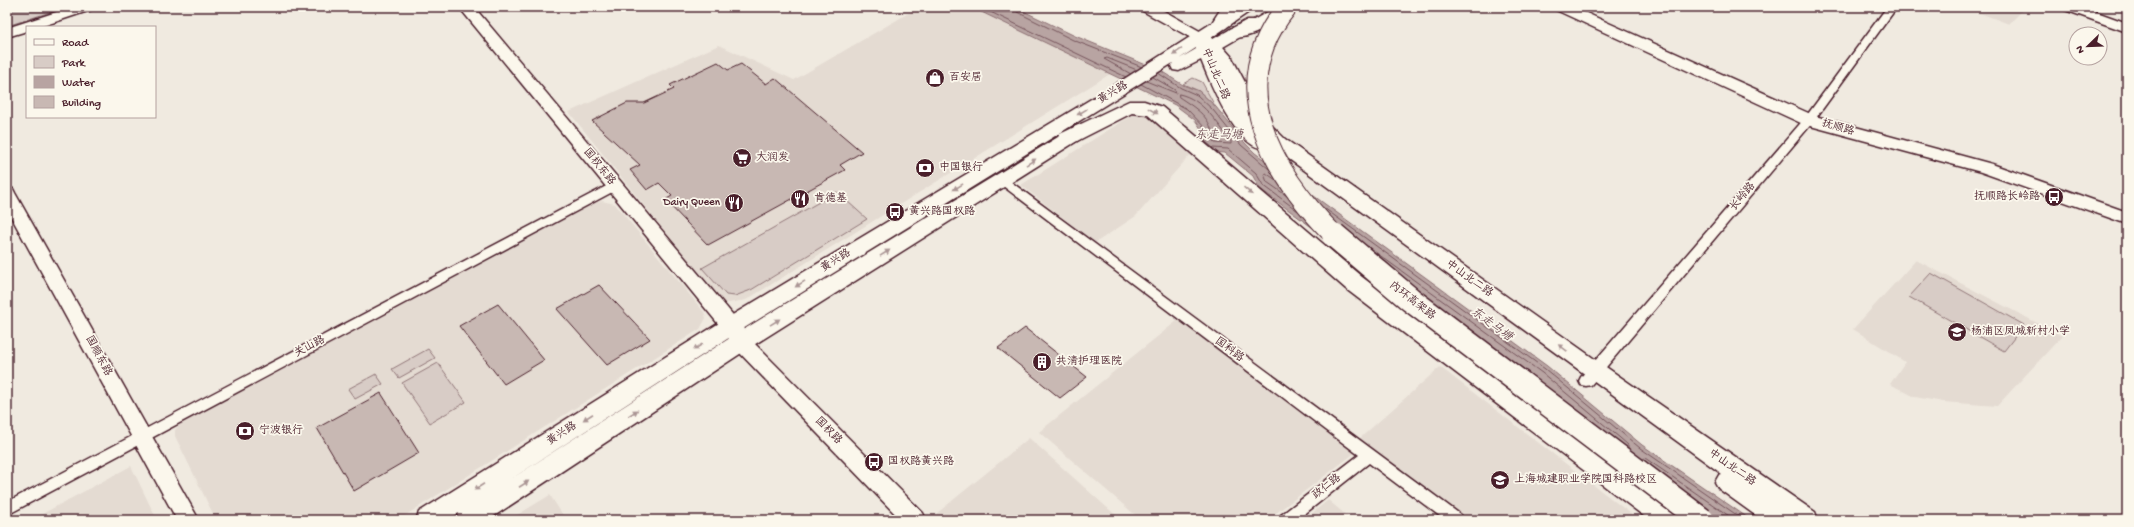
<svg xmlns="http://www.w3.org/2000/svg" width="2134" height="527" viewBox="0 0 2134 527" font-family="'Gochi Hand','LXGW WenKai TC',sans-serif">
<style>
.built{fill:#e4dbd2}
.green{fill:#d8ccc6;stroke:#917678}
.water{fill:#b8a4a2;stroke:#8c6f72}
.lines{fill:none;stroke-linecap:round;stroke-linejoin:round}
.shore{stroke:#76545b;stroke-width:1}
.building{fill:#c8b8b3;stroke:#4a1f2b}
.street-casing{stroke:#4a1f2b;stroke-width:3}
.secondary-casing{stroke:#4a1f2b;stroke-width:3}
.primary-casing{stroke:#4a1f2b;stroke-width:3}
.highway-casing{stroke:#4a1f2b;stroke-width:3}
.street{fill:#fbf7ec;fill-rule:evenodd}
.secondary{fill:#fbf7ec;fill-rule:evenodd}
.primary{fill:#fbf7ec;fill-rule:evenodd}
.highway{fill:#fbf7ec;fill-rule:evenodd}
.highway-bridge-far1-casing{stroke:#4a1f2b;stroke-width:22;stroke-linecap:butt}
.highway-bridge-casing{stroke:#4a1f2b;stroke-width:27;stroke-linecap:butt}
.highway-bridge-far1{stroke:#fbf7ec;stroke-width:20}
.highway-bridge{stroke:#fbf7ec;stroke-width:24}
.oneway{fill:#ab9695}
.labels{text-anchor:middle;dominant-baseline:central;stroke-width:3.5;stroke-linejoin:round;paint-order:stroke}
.street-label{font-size:11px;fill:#4a1f2b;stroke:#fbf7ec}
.poi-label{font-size:11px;fill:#4a1f2b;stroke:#fbf7ec;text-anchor:start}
.water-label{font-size:12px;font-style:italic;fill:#704e55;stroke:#fbf7ec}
</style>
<rect width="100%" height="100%" fill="#f0eae0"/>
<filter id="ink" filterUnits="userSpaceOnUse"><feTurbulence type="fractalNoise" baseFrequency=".025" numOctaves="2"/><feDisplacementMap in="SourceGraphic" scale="8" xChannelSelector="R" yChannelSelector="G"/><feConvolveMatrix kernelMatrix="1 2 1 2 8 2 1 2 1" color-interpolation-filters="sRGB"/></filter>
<g filter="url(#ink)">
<path class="built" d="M919,7H971L1110,74L746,300L723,304L569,112L719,45L794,80Z
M1964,7H2026L2009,24Z
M1137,112L1148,116L1191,154L1136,216L1095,243L1021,185Z
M602,201L615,204L704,312L706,318L700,329L398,520H216L175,436V430L181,423L189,417L482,261L593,203Z
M1916,260L2062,336L1997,406L1943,402L1915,397L1890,384L1905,362L1853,329Z
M1178,320L1356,452L1267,520H1141L1039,432Z
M1440,367L1639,520H1465L1358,440Z
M1029,438L1121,520H942L936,514Z
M131,466L157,520H31Z
M550,495L566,520H509Z
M1328,500L1352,520H1304Z"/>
<path class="green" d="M7,7H66L7,26Z
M1193,78L1202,82L1215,106L1199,91L1183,84Z
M837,192L867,219L751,290L735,296L726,295L702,268Z
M1931,273L2024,325L2004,351L1909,297Z
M428,349L435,358L399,378L392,369Z
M438,363L466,402L430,423L402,383Z
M376,374L383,384L355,399L348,389Z"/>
<path class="water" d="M971,7H1015L1075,36L1161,71L1183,85L1199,91L1216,107L1244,142L1255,153L1547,366L1642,445L1751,520H1707L1259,188L1253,176L1225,153L1211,152L1197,140L1204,133L1195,120L1175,105Z"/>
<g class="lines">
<path class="shore" d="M980,7L1126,77
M1014,7L1017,12L1073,40L1142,67
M1158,73L1181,88L1197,95L1213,110L1241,145L1269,169
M1131,74L1104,59L1107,58L1137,70
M1146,81L1176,93L1175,90L1153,77
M1141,84L1187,109L1208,131L1205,141L1213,148L1228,149L1256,173L1263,185L1298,211
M1179,94C1203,99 1217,123 1231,141V144L1215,143L1212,140C1214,118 1195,108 1179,97Z
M1276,180L1266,173L1264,174L1267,182L1287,196
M1324,208L1545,369L1640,448L1744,520
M1367,246L1542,373L1620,438L1628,445V448
M1643,459L1645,458L1735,520"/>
</g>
<path class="building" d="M718,62L728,70L741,64L766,84L775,78L862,152L840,165L845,170L708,245L665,200L672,196L659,183L647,190L630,170L640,165L592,121L627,103H644L674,89L670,85Z
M599,285L650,339L607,365L557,309Z
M498,304L544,360L504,384L459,326Z
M1025,328L1087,377L1060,398L998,348Z
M381,393L419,453L354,491L317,428Z"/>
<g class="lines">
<defs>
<path id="street" d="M1887,7H1897L1813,122L1591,385L1586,386L1581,385L1579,381L1581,377L1805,118Z
M1003,176L1461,515L1463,520H1445L1369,463L1297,520H1279L1281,515L1359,455L999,183L997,180Z
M614,182L620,186L618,189L7,515V502Z"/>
<path id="secondary" d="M72,7H93L91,10L40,27H27V31L7,37V28Z
M459,7H474L738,321L748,337L923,513L926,520H901L734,347L724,331Z
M1139,7H1157L1205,34L1207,37L1205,40H1195L1141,10Z
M1554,7H1573L1815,116L1992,164L2127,212V224L1981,172L1803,124L1556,10Z
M2063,7H2083L2127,23V32L2065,10Z
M7,187L13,189L15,193L199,520H177L7,209Z"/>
<path id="primary" d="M1237,7H1256L1211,38L1213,39L1247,20H1259L1261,23L1259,26L1223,47L1231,56L1264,118L1285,139L1603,365L1815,512L1818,520H1762L1719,489L1715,482L1719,475L1722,474L1271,146L1269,148C1239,156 1210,82 1201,60L1179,71L1173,70L1171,66L1173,63L738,332L491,492L733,336L1076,126L1082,124L1088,126L1091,130L1088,134L749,348L488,520H456L459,513L448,520H416L419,512L724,320L1121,81ZM1196,48V49L1179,59Z"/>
<path id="highway" d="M1224,7H1245L1233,17L1226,28L1220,29L1214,28L1211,24L1220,10Z
M1276,7H1297L1294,11C1278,21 1249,42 1230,37L1227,33L1230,29L1252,21Z
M1129,101H1144L1162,107L1362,277L1678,512L1682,520H1649L1346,289L1148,115L1132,113L1067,146L1060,144L1057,139L1060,134Z"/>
</defs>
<use href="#street" class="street-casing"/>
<use href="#secondary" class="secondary-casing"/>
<use href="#primary" class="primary-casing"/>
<use href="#highway" class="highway-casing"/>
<use href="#street" class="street"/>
<use href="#secondary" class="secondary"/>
<use href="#primary" class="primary"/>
<use href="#highway" class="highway"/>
<defs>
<path id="highway-bridge-far1" d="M1287,7C1221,87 1273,174 1335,236"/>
<path id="highway-bridge" d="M1334,235L1411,300L1702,520"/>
</defs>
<use href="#highway-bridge-far1" class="highway-bridge-far1-casing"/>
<use href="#highway-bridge" class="highway-bridge-casing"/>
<use href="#highway-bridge-far1" class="highway-bridge-far1"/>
<use href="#highway-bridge" class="highway-bridge"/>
</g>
<defs><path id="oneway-solid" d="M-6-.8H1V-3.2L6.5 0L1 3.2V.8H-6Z"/></defs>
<g class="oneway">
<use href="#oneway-solid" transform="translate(1177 52) rotate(146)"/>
<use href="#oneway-solid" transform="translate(1153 111) rotate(29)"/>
<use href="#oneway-solid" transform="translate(1082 112) rotate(149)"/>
<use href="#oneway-solid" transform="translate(1031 162) rotate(-32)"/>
<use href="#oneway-solid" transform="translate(958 187) rotate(149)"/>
<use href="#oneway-solid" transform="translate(1248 191) rotate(41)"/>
<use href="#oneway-solid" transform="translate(885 253) rotate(-32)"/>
<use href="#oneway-solid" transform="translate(800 284) rotate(148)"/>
<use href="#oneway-solid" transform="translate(775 322) rotate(-32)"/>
<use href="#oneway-solid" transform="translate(698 347) rotate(147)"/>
<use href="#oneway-solid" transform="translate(1563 348) rotate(-144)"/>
<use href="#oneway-solid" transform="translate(633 413) rotate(-33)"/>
<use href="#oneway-solid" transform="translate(588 417) rotate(147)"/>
<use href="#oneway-solid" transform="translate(524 484) rotate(-33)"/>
<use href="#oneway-solid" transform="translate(479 487) rotate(147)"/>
</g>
</g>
<defs>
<symbol id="shop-disc" viewBox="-11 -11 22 22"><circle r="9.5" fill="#4a1f2b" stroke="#fbf7ec"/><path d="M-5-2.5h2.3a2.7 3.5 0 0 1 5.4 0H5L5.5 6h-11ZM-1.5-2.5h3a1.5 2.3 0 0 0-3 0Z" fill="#fff"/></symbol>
<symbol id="supermarket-disc" viewBox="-11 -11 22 22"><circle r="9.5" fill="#4a1f2b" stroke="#fbf7ec"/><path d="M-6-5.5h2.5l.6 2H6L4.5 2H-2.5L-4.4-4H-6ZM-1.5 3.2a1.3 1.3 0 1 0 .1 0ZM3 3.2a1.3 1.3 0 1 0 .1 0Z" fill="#fff"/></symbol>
<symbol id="bank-disc" viewBox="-11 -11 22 22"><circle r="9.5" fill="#4a1f2b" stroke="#fbf7ec"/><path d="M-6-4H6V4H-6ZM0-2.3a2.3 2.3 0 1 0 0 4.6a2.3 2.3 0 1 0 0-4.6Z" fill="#fff"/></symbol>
<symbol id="bus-disc" viewBox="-11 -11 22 22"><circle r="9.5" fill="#4a1f2b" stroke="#fbf7ec"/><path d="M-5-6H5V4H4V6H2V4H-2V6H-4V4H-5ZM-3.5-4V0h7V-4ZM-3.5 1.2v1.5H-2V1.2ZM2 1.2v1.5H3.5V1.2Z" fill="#fff"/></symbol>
<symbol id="restaurant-disc" viewBox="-11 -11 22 22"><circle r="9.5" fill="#4a1f2b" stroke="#fbf7ec"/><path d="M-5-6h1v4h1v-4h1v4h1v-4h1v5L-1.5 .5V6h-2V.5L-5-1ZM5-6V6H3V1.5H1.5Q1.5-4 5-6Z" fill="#fff"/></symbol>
<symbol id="school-disc" viewBox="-11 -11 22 22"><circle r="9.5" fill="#4a1f2b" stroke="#fbf7ec"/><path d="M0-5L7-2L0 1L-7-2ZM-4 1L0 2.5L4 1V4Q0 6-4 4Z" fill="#fff"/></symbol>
<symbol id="building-disc" viewBox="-11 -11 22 22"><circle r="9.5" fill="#4a1f2b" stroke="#fbf7ec"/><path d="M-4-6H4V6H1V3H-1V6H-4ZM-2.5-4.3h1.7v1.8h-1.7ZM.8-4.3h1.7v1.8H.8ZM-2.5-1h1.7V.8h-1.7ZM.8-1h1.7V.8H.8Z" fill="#fff"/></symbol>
</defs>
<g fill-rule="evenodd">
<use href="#shop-disc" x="924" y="67" width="22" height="22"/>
<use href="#supermarket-disc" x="731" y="147" width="22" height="22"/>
<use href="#bank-disc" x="914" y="157" width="22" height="22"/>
<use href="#bus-disc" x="2043" y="186" width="22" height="22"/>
<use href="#restaurant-disc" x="789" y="188" width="22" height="22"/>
<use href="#restaurant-disc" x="723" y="192" width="22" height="22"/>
<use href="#bus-disc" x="884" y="201" width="22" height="22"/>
<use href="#school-disc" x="1946" y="321" width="22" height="22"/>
<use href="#building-disc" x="1031" y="351" width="22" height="22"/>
<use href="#bank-disc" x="234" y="420" width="22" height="22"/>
<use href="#bus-disc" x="863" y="451" width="22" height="22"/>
<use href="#school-disc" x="1489" y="469" width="22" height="22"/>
</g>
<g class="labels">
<g class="street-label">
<text transform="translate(1215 74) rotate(67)">中山北二路</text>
<text transform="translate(1113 93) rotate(-31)">黄兴路</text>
<text transform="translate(1838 128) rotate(16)">抚顺路</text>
<text transform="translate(599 167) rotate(51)">国权东路</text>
<text transform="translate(1743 197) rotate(-50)">长岭路</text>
<text transform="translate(836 261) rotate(-32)">黄兴路</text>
<text transform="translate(1469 279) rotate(36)">中山北二路</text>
<text transform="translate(1412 301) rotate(38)">内环高架路</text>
<text transform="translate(310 347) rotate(-28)">关山路</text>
<text transform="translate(1229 350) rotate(37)">国科路</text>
<text transform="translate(98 356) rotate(62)">国顺东路</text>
<text transform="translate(828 431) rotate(46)">国权路</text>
<text transform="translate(562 434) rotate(-33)">黄兴路</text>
<text transform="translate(1732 468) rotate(35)">中山北二路</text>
<text transform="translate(1327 487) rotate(-38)">政仁路</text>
</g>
<g class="poi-label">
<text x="949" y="78">百安居</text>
<text x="756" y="158">大润发</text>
<text x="939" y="168">中国银行</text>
<text x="2040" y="197" text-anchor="end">抚顺路长岭路</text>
<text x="814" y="199">肯德基</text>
<text x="720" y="203" text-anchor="end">Dairy Queen</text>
<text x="909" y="212">黄兴路国权路</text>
<text x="1971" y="332">杨浦区凤城新村小学</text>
<text x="1056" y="362">共清护理医院</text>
<text x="259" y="431">宁波银行</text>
<text x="888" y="462">国权路黄兴路</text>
<text x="1514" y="480">上海城建职业学院国科路校区</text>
</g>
<g class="water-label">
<text x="1219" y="136">东走马塘</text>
<text transform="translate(1491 325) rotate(37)">东走马塘</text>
</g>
</g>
<rect width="2134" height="527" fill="none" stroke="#fbf7ec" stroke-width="24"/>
<rect x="12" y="12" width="2110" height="503" fill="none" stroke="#4a1f2b" stroke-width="1.5" filter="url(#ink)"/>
<rect x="26" y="26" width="130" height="92" fill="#fbf7ec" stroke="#b4a19f"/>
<rect x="34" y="39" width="20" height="6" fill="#fbf7ec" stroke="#b4a19f"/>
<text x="62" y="46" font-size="12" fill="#4a1f2b">Road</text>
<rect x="34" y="56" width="20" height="12" fill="#d8ccc6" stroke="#b4a19f"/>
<text x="62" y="66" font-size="12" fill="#4a1f2b">Park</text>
<rect x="34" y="76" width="20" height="12" fill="#b8a4a2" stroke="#b4a19f"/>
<text x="62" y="86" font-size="12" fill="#4a1f2b">Water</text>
<rect x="34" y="96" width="20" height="12" fill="#c8b8b3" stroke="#b4a19f"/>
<text x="62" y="106" font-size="12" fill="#4a1f2b">Building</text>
<g transform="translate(2088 46) rotate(247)"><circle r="19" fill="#fbf7ec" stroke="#b4a19f"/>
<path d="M0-3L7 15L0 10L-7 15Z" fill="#4a1f2b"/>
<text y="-6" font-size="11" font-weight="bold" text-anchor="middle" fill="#4a1f2b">N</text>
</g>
</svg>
